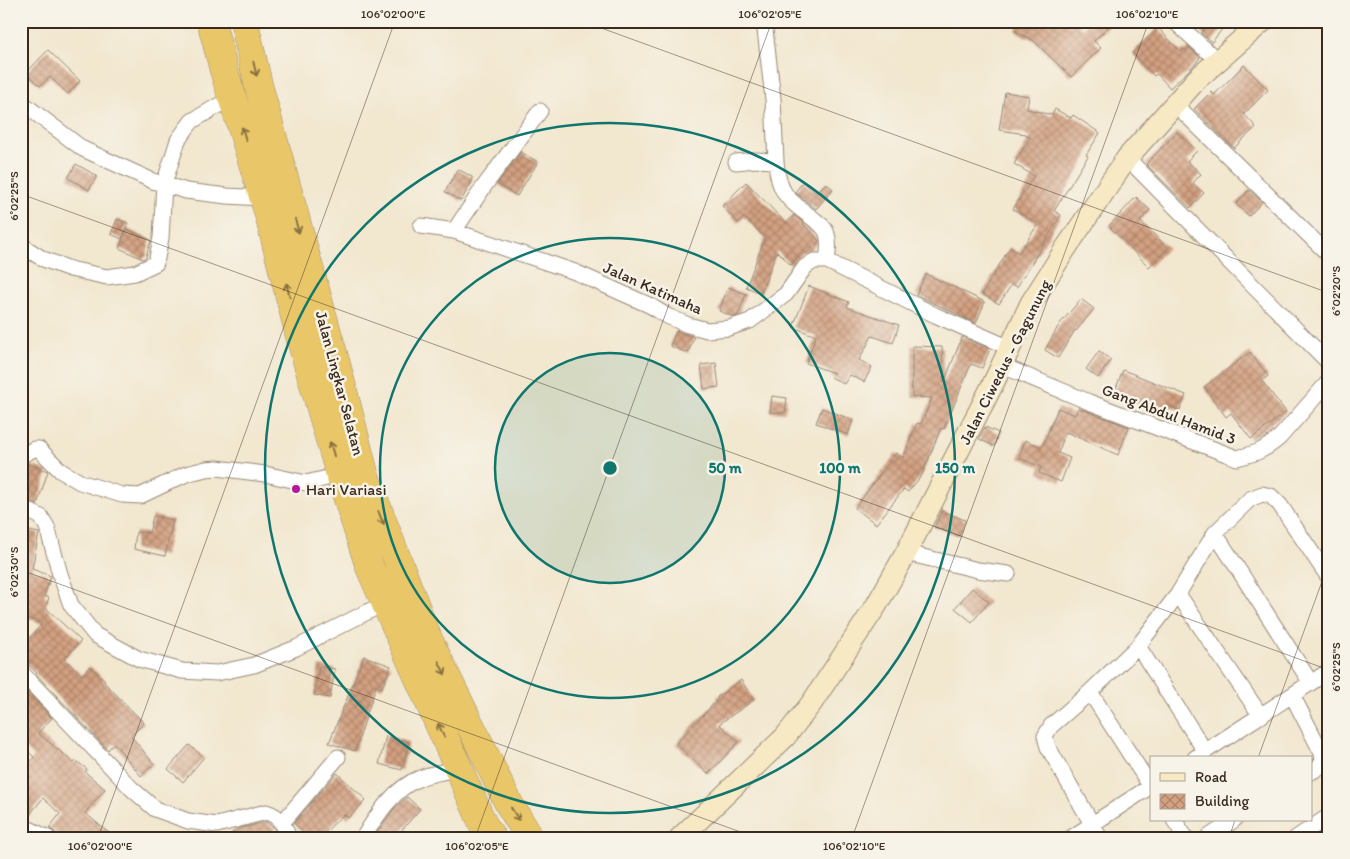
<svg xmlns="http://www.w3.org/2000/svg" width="1350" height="859" viewBox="0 0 1350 859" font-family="Itim,sans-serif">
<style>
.building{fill:url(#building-cross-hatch)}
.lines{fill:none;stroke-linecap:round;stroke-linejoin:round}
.street-casing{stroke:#968876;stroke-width:17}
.secondary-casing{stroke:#968876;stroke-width:23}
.highway-casing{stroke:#968876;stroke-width:29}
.street{stroke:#fff;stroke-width:15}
.secondary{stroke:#f6e9c3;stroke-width:21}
.highway{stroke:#e9c769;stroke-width:28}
.oneway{stroke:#897140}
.ticks{fill:none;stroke:#3b2a1e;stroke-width:1;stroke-opacity:0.45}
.ring{fill:none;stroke:#0f766e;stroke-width:2.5}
.poi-dot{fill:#b5179e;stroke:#f7f3e8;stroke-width:2}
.labels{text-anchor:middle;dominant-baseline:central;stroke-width:5;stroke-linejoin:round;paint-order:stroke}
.street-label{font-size:16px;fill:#3b2a1e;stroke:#f7f3e8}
.poi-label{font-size:16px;fill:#3b2a1e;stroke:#f7f3e8;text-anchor:start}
.centre{fill:#0f766e;stroke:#f7f3e8;stroke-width:2.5}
.ring-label{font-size:15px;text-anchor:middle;font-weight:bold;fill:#0f766e;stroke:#f7f3e8;stroke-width:5;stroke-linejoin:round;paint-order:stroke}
.neatline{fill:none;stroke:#3b2a1e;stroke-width:2}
.ticks-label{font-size:12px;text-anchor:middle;fill:#3b2a1e}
</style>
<defs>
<pattern id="building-cross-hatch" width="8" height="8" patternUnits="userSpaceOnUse" patternTransform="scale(1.25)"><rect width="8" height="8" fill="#d3a081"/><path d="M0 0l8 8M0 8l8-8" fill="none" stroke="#ac8369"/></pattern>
</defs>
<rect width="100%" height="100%" fill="#f7f3e8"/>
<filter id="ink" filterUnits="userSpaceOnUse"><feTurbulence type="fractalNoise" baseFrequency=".02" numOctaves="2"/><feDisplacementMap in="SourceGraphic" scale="10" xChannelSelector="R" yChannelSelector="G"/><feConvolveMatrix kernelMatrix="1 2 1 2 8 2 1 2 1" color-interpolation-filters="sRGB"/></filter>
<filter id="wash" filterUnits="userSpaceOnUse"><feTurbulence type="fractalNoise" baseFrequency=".0096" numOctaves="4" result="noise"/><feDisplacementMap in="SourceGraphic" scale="20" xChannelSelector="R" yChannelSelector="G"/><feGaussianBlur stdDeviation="1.12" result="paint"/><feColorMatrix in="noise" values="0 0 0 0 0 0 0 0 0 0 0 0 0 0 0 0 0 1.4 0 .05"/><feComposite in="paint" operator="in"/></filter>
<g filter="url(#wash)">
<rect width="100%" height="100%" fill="#f2e7cf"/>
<g id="blocks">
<path class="building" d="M1020,21H1074L1082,29L1090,21H1114L1094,41L1101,48L1071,77L1033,40L1015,31Z
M1210,21H1214L1223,28L1212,42L1201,33Z
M1158,28L1181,52L1184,49L1186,51L1189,47L1200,57L1197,62L1170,88L1157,74L1154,76L1132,53Z
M48,50L80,81L68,94L50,77L40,86L26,73Z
M1244,65L1268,90L1244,114L1256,127L1234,148L1194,109L1211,92L1214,95Z
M1005,92L1029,96L1027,109L1052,115L1055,109L1071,118L1073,115L1100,133L1086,155L1088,156L1054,211L1061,215L1049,235L1017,287L1012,284L999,304L982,294L1010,247L1019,253L1038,224L1013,209L1034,176L1014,164L1030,137L1026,136V134L999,130Z
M1177,132L1197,151L1187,161L1201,174L1193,183L1204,193L1190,208L1146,164Z
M521,152L538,162L517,196L497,184Z
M76,164L97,176L89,190L68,178Z
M458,169L472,177V181L461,201L445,192Z
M746,182L786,223L794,215L804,223L803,224L819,241L806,254L803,251L791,265L777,251L761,293L746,287L765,238L744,217L738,223L722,206Z
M803,182L816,193L826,183L833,189L816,209L795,192Z
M1249,190L1262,202L1249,216L1236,204Z
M1136,197L1150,210L1140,221L1168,248L1149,267L1109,226Z
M117,219L128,223L122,239L111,234Z
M127,229L151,240L146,257L143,259L119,248Z
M926,274L985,302L976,323L916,295Z
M809,286L849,302L847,307L899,325L893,343L872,336L859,360L872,367L864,382L850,375L844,384L831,377L834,373L806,363L816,336L793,327Z
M728,287L746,294L738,315L734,317L719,311Z
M1081,299L1094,309L1076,331L1075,330L1058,358L1045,350L1059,325Z
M676,331L694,337L688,353L670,346Z
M962,337L990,349L982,368L971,364L944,429L941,428L922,475L908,492L904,489L876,524L855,508L896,453L903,458L917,423L921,424L932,398L912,397V346L942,347L944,383Z
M1099,351L1111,360L1098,378L1086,369Z
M1250,352L1268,376L1262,381L1286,412L1251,439L1231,413L1226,417L1204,387Z
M716,363L719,387L704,389L701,365Z
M1123,370L1186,395L1180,410L1170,406L1166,417L1144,408L1145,406L1114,393Z
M772,396L787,398L785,413L770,412Z
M822,408L853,420L848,435L816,423Z
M1058,408L1075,415L1078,408L1129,427L1118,455L1066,432L1058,453L1070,458L1061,482L1039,473L1041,467L1019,458L1025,440L1042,447Z
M985,427L999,433L994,446L979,439Z
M27,464L48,471L37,505L21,498V465Z
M942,511L965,520L959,536L934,527Z
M153,516L173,520L165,556L134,549L136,532L149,533Z
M21,529L39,533L32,569L51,576L44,596L49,598L45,607L81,641L64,659L82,675L90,666L105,680L104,682L144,723L131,736L154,764L141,776L114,743L108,750L36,674L37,673L21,658V647L42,624L21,615Z
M972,588L989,602L972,622L955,608Z
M364,656L391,666L382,688L376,686L355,751L329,743Z
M319,666L335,669L330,698L314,695Z
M741,680L754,700L719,724L739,742L708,774L676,744L718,699L717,697Z
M23,687L52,718L38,733L74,763L76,761L87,769L85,772L105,789L85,813L115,838H57L55,832L49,828L60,814L43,798L27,818L21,816V773L34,757L21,745V689Z
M386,736L409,742L402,770L379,764Z
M189,745L204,757L183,782L168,769Z
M337,773L366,800L348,818L344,814L319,838H308L294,823Z
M407,797L420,809L395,838H382L377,833L394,809Z
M266,822L273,827L278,835L274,838H224L238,829Z"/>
</g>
</g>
<g filter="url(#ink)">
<use href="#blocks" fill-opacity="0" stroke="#968876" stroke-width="1"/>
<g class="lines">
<defs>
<path id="street" d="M764,21L773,99L776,161
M1174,21L1217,60
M21,102L83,149L153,181L186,191L227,196L264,198
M1175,104L1329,255
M1127,158L1329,363
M736,162L755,160L776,161C778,195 789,200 815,220C820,224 825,227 827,234C830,243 828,253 827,261
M421,226L454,231L575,272L651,306L667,316L688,325L707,330L729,328L750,321L786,294L805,267L814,261H827L935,315L1010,348
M454,231L485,185L540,111
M21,245L43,259L70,269L107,277L135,273L156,263L161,238L164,184L178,140L192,121L233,97
M1003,366L1089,402L1237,458C1257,453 1264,451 1280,437L1329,381
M21,456L34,449H39L61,471L80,482L122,495L140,496L186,474L206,469L217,468L265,474L306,483L340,475
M21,507L41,517L47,527L60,574L71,605L95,635L139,659L182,671L217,673L254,665L296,648L385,603
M1215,533L1311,683
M906,553L978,570L1008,574
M1178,594L1261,716
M1138,646L1205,751
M21,672L131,788L155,809L188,821L217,825L266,812C280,816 284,825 289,838
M1090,692L1151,787
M1292,695L1322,753L1323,760L1318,768L1311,772
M1195,758L1329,671
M1174,820L1186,838
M283,822L338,757
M21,825L48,838
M363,838C377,815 394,788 420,778C432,773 446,771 458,769
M1071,838L1151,786
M1100,838L1048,747L1045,736L1051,726L1090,692L1138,646L1178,594L1215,533L1250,499L1262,494L1271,496L1280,505L1329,578
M1207,838L1234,820
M1296,838L1329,816"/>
<path id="secondary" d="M680,838L785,737L811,704L876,606L906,553L993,384L1031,303L1066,248L1127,158L1197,79L1263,21"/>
<path id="highway" d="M211,21L224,71L268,212L300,337L340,475L370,568L483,824L492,838
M244,21L258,84L338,371L365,476L428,639L509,804L530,838"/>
</defs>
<use href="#street" class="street-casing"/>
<use href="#secondary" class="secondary-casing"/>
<use href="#highway" class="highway-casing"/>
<use href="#street" class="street"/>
<use href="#secondary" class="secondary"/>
<use href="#highway" class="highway"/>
</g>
<defs><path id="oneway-shaft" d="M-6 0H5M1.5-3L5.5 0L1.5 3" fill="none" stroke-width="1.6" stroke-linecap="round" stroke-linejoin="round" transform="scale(1.25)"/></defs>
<g class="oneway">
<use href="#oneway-shaft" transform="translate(255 69) rotate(77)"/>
<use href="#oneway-shaft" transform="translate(244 134) rotate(-107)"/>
<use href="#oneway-shaft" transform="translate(297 226) rotate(74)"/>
<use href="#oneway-shaft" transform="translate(288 290) rotate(-104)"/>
<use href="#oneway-shaft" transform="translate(332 449) rotate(-106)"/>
<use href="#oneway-shaft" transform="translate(381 518) rotate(69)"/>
<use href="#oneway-shaft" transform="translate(442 668) rotate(64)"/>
<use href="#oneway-shaft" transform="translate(441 730) rotate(-114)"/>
<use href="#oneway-shaft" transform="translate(515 814) rotate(58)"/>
</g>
</g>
<path class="ticks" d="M582,21L1329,293M21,194L1329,670M21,570L757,838M1258,758L1329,562M98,838L395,21M475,838L772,21M852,838L1149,21M1229,838L1235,820"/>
<circle cx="610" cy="468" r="115" fill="#0f766e" fill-opacity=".12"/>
<g class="ring">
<circle cx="610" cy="468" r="115"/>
<circle cx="610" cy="468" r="230"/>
<circle cx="610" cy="468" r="345"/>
</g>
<circle class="poi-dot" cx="296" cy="489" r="5"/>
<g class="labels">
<g class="street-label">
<text transform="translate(653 288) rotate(24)">Jalan Katimaha</text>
<text transform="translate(1005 362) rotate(-63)">Jalan Ciwedus - Gagunung</text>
<text transform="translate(340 383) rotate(75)">Jalan Lingkar Selatan</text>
<text transform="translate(1169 414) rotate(21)">Gang Abdul Hamid 3</text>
</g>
<g class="poi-label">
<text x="306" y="489">Hari Variasi</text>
</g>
</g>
<circle cx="610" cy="468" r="8" class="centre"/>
<g class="ring-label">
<text x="725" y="473">50 m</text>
<text x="840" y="473">100 m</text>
<text x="955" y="473">150 m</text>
</g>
<rect width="1350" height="859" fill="none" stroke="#f7f3e8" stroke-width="55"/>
<rect x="1150" y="756" width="162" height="65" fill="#f7f3e8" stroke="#aca397"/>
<rect x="1160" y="773" width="25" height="8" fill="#f6e9c3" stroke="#aca397"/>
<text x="1195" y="782" font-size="15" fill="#3b2a1e">Road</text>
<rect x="1160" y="794" width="25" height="15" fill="url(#building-cross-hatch)" stroke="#aca397"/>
<text x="1195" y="806" font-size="15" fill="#3b2a1e">Building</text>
<rect x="28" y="28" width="1294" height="804" class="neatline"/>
<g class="ticks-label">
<text x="393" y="18">106°02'00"E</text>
<text x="770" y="18">106°02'05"E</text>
<text x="1147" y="18">106°02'10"E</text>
<text transform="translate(14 196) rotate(-90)" y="4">6°02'25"S</text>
<text transform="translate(1336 291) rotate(-90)" y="4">6°02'20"S</text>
<text transform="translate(14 572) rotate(-90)" y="4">6°02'30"S</text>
<text transform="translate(1336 667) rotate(-90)" y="4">6°02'25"S</text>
<text x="100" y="850">106°02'00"E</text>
<text x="477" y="850">106°02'05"E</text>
<text x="854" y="850">106°02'10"E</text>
</g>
</svg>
